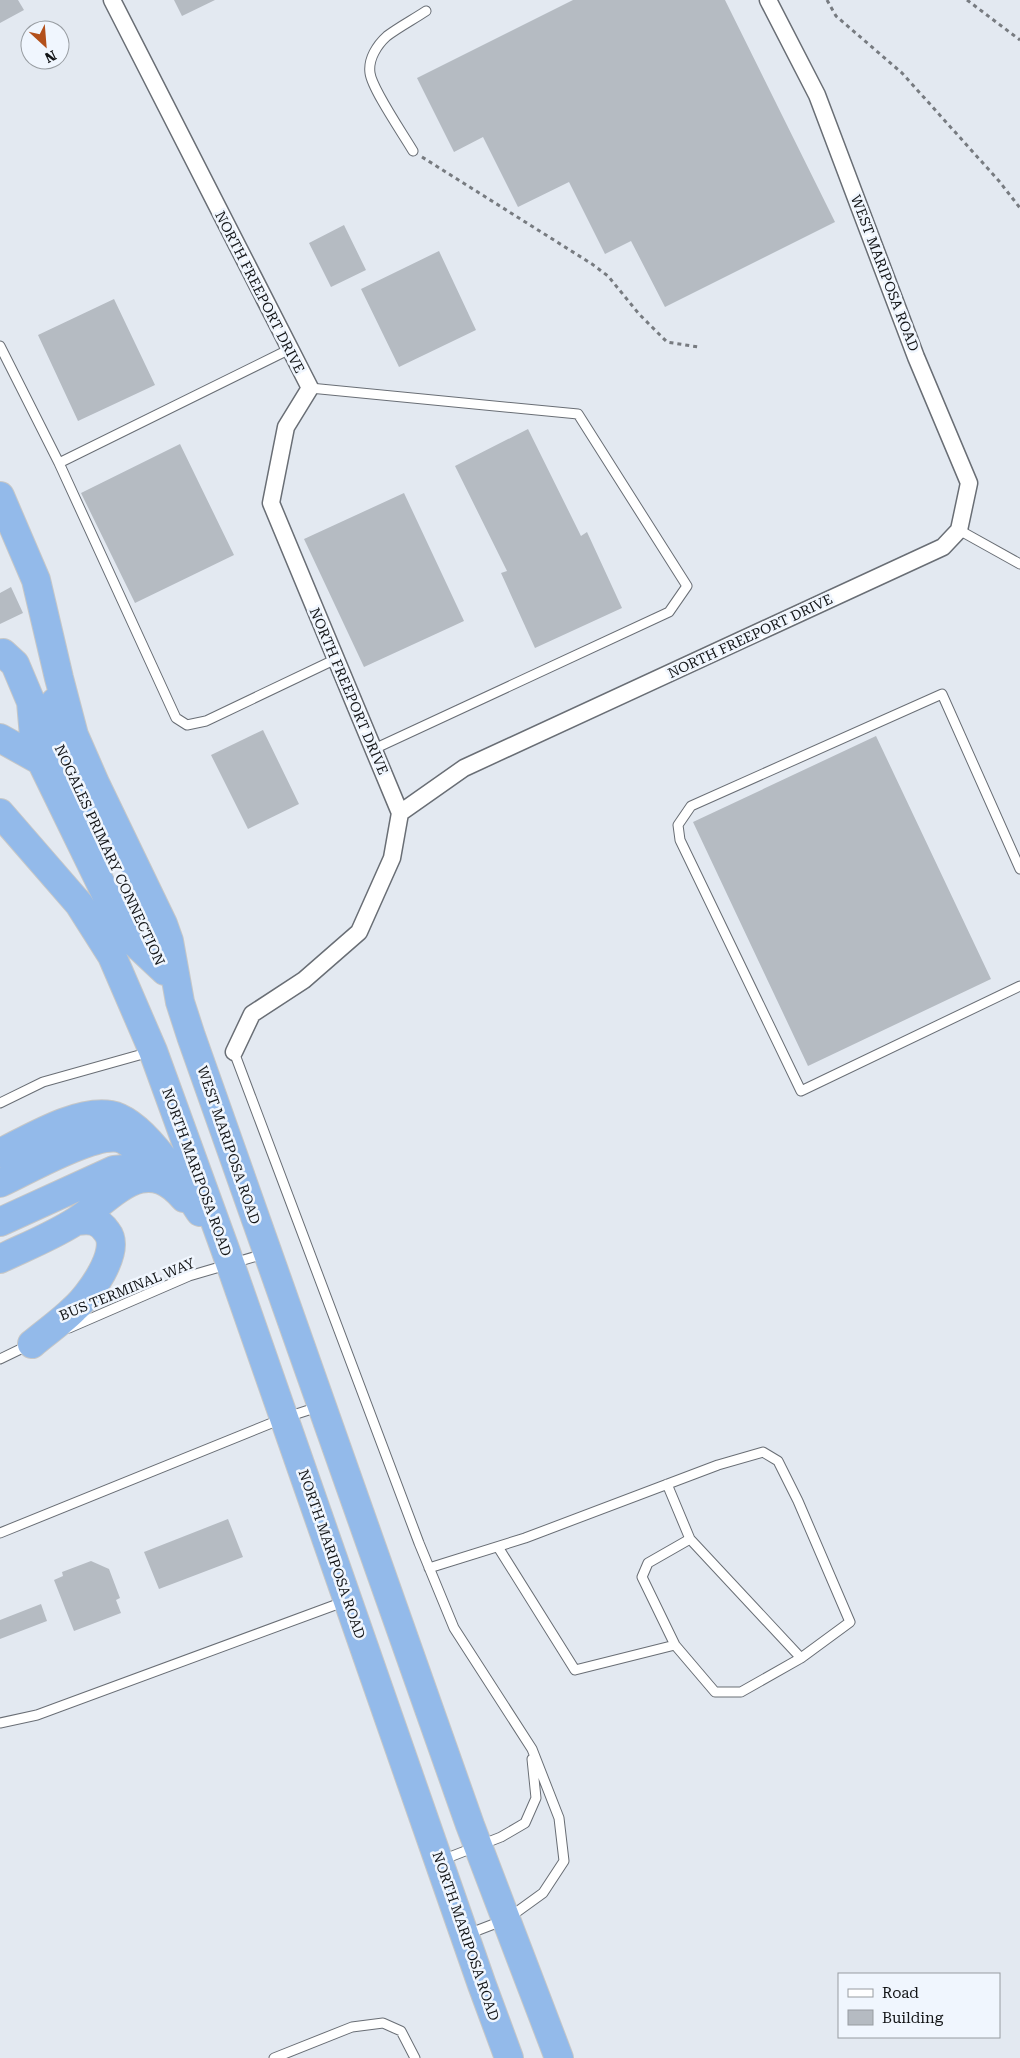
<svg xmlns="http://www.w3.org/2000/svg" width="1020" height="2058" viewBox="0 0 1020 2058" font-family="'Roboto Serif',serif">
<style>
.building{fill:#b5bbc2}
.lines{fill:none;stroke-linecap:round;stroke-linejoin:round}
.service-casing{stroke:#696e75;stroke-width:11}
.minor-casing{stroke:#696e75;stroke-width:19}
.trunk-casing{stroke:#c6c7c7;stroke-width:30}
.path{stroke:#777b80;stroke-width:3;stroke-dasharray:4 4;stroke-linecap:butt}
.service{stroke:#fff;stroke-width:9}
.minor{stroke:#fff;stroke-width:16}
.trunk{stroke:#93baea;stroke-width:28}
.labels{text-anchor:middle;dominant-baseline:central;stroke-width:5;stroke-linejoin:round;paint-order:stroke}
.street-label{font-size:14px;fill:#121416;stroke:#f0f6fe}
</style>
<rect width="100%" height="100%" fill="#e3e9f1"/>
<path class="building" d="M0,0H18L24,10L0,23Z
M174,0H215L182,16Z
M573,0H725L835,222L665,307L631,241L605,254L569,182L518,207L483,137L454,152L417,78Z
M344,225L366,270L331,287L309,243Z
M439,251L476,330L399,367L361,289Z
M114,299L155,385L78,421L38,335Z
M528,429L581,536L587,532L622,608L535,648L501,573L507,571L455,466Z
M180,444L234,555L135,603L81,493Z
M404,493L464,621L364,667L304,539Z
M11,587L23,613L0,624V593Z
M263,730L299,804L248,829L211,755Z
M876,736L991,979L808,1066L693,822Z
M228,1519L243,1557L159,1589L144,1552Z
M91,1561L109,1569L120,1598L116,1600L121,1613L74,1631L54,1580L63,1576L62,1572Z
M41,1604L47,1621L0,1639V1620Z"/>
<g class="lines">
<defs>
<path id="service" d="M413,151C403,134 372,89 370,73C368,59 377,45 387,36C399,27 414,19 426,11
M0,346L59,463L176,718L187,725L206,721L336,659
M310,388L578,414L687,586L669,612L374,749
M59,463L290,349
M959,530L1020,564
M1020,869L942,694L691,806L678,825L680,840L801,1091L1020,986
M234,1052L419,1543L454,1628L532,1749L559,1818L564,1861L543,1893L507,1919L468,1934
M0,1103L43,1082L150,1052
M69,1328L189,1276L264,1254
M0,1359L29,1345
M0,1533L284,1418L318,1407
M498,1547L575,1670L675,1645L642,1577L648,1563L690,1539L667,1484
M429,1568L525,1538L718,1465L763,1452L778,1461L798,1501L850,1622L801,1658L690,1539
M675,1645L715,1692H741L801,1658
M0,1723L37,1715L346,1601
M442,1860L501,1837L525,1823L536,1798L532,1759
M274,2058L352,2027L383,2023L401,2031L415,2058"/>
<path id="minor" d="M112,0L310,388L286,427L271,503L400,813L392,858L359,932L304,980L252,1014L234,1052
M400,813L464,768L943,547L959,530L969,483L916,357L817,95L768,0"/>
<path id="trunk" d="M0,496L36,580L59,678L74,735L95,783L163,924L169,941L180,1002L191,1036L470,1825L559,2058
M0,654L3,653L15,664L31,702L35,748L41,761L121,925L132,940L165,971
M55,702L54,730L56,746L88,812
M0,738L41,761
M0,813L79,904L112,956L153,1051L225,1249L482,1985L509,2058
M0,1153C29,1139 77,1109 111,1115C144,1121 182,1185 200,1212
M0,1183C26,1171 92,1133 119,1138C130,1141 138,1151 147,1158
M0,1222L114,1170L147,1167
M0,1259C25,1247 53,1236 76,1221C112,1198 144,1151 184,1198
M32,1344C46,1332 61,1322 74,1309C89,1296 122,1251 107,1232C99,1220 90,1219 77,1221"/>
</defs>
<use href="#service" class="service-casing"/>
<use href="#minor" class="minor-casing"/>
<use href="#trunk" class="trunk-casing"/>
<path class="path" d="M827,0L836,16L902,73L999,181L1020,208
M967,0L1020,40
M422,157L592,264L608,276L639,314L667,342L698,347"/>
<use href="#service" class="service"/>
<use href="#minor" class="minor"/>
<use href="#trunk" class="trunk"/>
</g>
<g class="labels">
<g class="street-label">
<text transform="translate(885 273) rotate(69)">WEST MARIPOSA ROAD</text>
<text transform="translate(260 292) rotate(63)">NORTH FREEPORT DRIVE</text>
<text transform="translate(750 636) rotate(-25)">NORTH FREEPORT DRIVE</text>
<text transform="translate(349 691) rotate(67)">NORTH FREEPORT DRIVE</text>
<text transform="translate(110 855) rotate(65)">NOGALES PRIMARY CONNECTION</text>
<text transform="translate(229 1145) rotate(71)">WEST MARIPOSA ROAD</text>
<text transform="translate(197 1172) rotate(70)">NORTH MARIPOSA ROAD</text>
<text transform="translate(127 1289) rotate(-22)">BUS TERMINAL WAY</text>
<text transform="translate(332 1554) rotate(71)">NORTH MARIPOSA ROAD</text>
<text transform="translate(466 1936) rotate(71)">NORTH MARIPOSA ROAD</text>
</g>
</g>
<rect x="838" y="1973" width="162" height="65" fill="#f0f6fe" stroke="#979ca1"/>
<rect x="848" y="1989" width="25" height="8" fill="#ffffff" stroke="#979ca1"/>
<text x="882" y="1998" font-size="15" fill="#121416">Road</text>
<rect x="848" y="2010" width="25" height="15" fill="#b5bbc2" stroke="#979ca1"/>
<text x="882" y="2023" font-size="15" fill="#121416">Building</text>
<g transform="translate(45 45) rotate(154)"><circle r="24" fill="#f0f6fe" stroke="#979ca1"/>
<path d="M0-4L9 19L0 12L-9 19Z" fill="#b3501b"/>
<text y="-8" font-size="14" font-weight="bold" text-anchor="middle" fill="#121416">N</text>
</g>
</svg>
